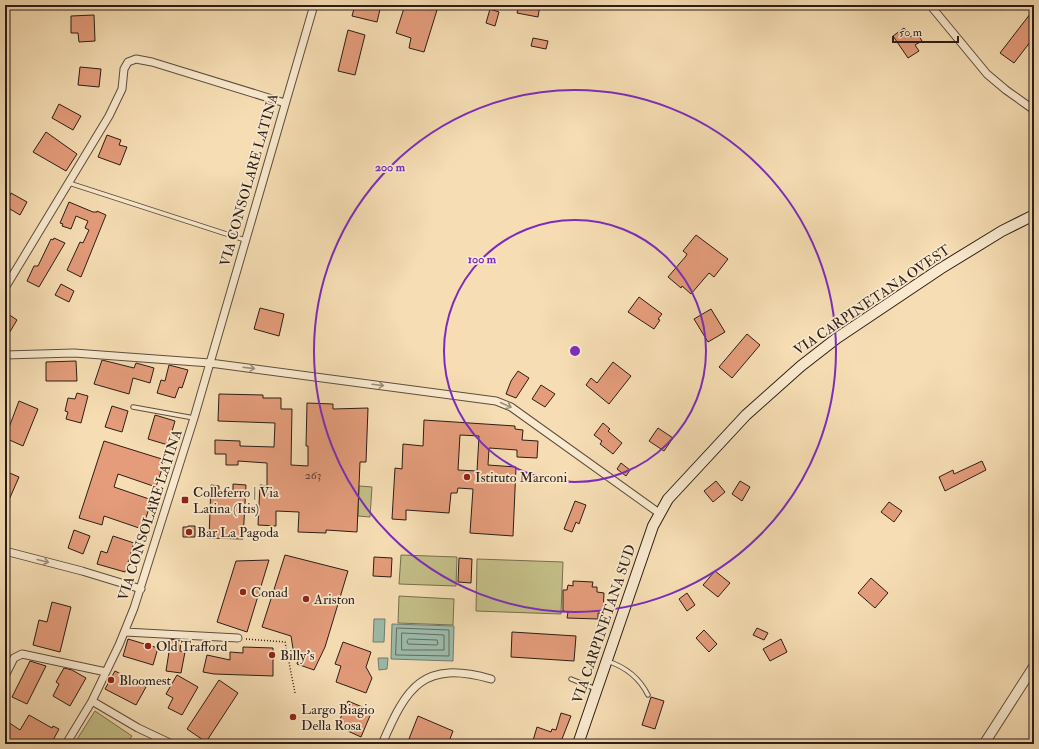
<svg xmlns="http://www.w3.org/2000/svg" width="1039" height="749" viewBox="0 0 1039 749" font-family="'IM FELL Double Pica',serif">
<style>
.park{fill:#c4bf88;stroke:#786e50}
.water{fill:#9dbcac;stroke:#6f7c70}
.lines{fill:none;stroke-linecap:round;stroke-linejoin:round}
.shore{stroke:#646c62;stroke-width:1}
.building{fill:#e49c7b;stroke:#2b1d17;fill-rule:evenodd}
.service-casing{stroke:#5e4d3e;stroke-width:5.5}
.minor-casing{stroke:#5e4d3e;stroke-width:9}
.tertiary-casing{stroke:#5e4d3e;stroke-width:11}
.secondary-casing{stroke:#2b1d17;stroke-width:12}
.path{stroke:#2b1d17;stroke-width:1.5;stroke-dasharray:1 2;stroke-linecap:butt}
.service{stroke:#f9e9ce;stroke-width:3.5}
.minor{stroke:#f9e9ce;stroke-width:7}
.tertiary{stroke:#f9e9ce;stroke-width:9}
.secondary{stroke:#f9e9ce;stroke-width:10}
.oneway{stroke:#9c8d7c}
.ring{fill:none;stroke:#7b2cbf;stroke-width:2}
.poi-dot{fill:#8f2418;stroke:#f9e9ce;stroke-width:1.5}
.labels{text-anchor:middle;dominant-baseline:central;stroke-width:3.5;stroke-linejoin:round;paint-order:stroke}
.number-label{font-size:12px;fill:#593d30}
.street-label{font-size:14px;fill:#2b1d17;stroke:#f9e9ce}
.poi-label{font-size:14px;fill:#2b1d17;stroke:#f9e9ce;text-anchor:start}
.centre{fill:#7b2cbf;stroke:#f9e9ce;stroke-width:2}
.ring-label{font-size:12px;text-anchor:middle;font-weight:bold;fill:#7b2cbf;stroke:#f9e9ce;stroke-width:3.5;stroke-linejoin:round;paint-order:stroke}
</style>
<rect width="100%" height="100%" fill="#f6ddb3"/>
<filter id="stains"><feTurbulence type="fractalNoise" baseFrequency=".005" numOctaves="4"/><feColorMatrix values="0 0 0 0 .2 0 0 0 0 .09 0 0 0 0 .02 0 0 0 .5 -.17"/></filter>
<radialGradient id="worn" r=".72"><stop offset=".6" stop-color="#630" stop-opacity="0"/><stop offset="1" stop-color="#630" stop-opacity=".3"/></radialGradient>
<path class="park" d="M359,486L372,487L370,517L358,516Z
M401,555L457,557L456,586L399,584Z
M477,559L563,562L561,614L476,611Z
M399,596L454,599L453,625L398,623Z
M95,711L132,736L126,744H74Z"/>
<path class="water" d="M374,619H385L384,642H373Z
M392,624L454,626L453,661L391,659Z
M378,658H388L387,669L379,670Z"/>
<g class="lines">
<path class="shore" d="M397,628L449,630V656L396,655Z
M402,633L444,635V650H402Z
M409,639L437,640L438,644L437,645L408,644L407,641Z"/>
</g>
<path class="building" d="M355,5H381L377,22L352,16Z
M405,5H419L437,10L424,52L409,48L411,38L396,33Z
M519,5H540L538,17L517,13Z
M490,9L499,12L495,26L486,23Z
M1034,9V37L1014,63L1000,53Z
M94,15L95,41L79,42L78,33H71V16Z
M904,28L910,37L917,33L922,41L915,45L919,51L908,58L893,36Z
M348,30L365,35L355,75L338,71Z
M533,38L548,41L546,49L531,46Z
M80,67L101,69L99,87L78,85Z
M59,104L81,116L73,130L52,118Z
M46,132L77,154L66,171L33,152Z
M107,135L121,140L119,145L127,147L120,165L98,157Z
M11,193L27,202L20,215L5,206Z
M69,202L93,212H97V211L106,215L81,277L67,270L80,242L83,243L89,230L85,228L88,221L76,216L71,229L62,226L63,224L60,223Z
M696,235L728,259L714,277L709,273L691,294L682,286L681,288L668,277L686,256L687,254L683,251Z
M54,238L65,243L39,287L27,281L34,266H38L51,239L53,240Z
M61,284L74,291L69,302L55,295Z
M639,297L662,314L658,319L660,320L654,329L628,312Z
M260,308L284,314L279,336L254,329Z
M711,309L725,332L708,342L694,319Z
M5,312L17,320L5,340Z
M747,334L760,345L732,378L719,367Z
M102,360L134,368L136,363L154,368L150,383L133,378L129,394L94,384Z
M76,361L77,381H46V362Z
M613,362L631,376L609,404L586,385L591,378L597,383Z
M169,365L188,370L182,388L179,387L175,398L157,393L161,380L165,381Z
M518,371L529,378L516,398L506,394L511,381Z
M541,385L555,394L545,407L532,399Z
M77,393L88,396L81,423L66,419L68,412L65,411L68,398L75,399Z
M219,394L263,395V398H281V409H292L291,465L308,466V446H306L307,403L333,404V409L368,408L366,462H360L357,532L326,530V533L298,532L299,512L276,511V526L258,525L260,485L267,486V463L238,461V465H226V454H215V440L240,441V446L274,447L275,423L218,421Z
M19,401L38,409L23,446L5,438Z
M112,406L128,411L122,432L105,427Z
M155,415L175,421L168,445L148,439Z
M424,420L515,426V429L523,430L522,440L538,441L537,458L517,457V450L489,448L488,465L516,467L513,536L470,533L473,489L458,488L457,493H451L449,513L406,510V520L392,519L395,468L402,469L403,444L423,446ZM460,435L479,436L477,471L458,470Z
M603,423L610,429L608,431L622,443L613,454L600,444L602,441L594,435Z
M658,428L673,438L664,451L649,441Z
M104,441L165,460L156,487L118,474L114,487L152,500L142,529L104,516L102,525L79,518Z
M982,461L986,470L945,491L939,477L953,470L954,474Z
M621,463L630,470L626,476L617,469Z
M5,471L19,477L5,509Z
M716,481L725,492L713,502L704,491Z
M740,481L750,487L742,501L732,494Z
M233,484L246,485L243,539L209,538L211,485L219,486V492H233Z
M575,501L586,505L579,524L576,522L572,532L564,529Z
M889,502L902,511L894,522L881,512Z
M188,526H195V537H183V527H188Z
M74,530L90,536L83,554L68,548Z
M113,536L134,543L125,572L97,564L101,551L107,553Z
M285,555L348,571L325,647L314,670L297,664L299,656L294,655L291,636L262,627Z
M374,557L392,558L391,577L373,576Z
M459,558L472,559L471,583L458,582Z
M269,560L247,632L217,622L236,561Z
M715,571L730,583L718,597L703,585Z
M871,578L888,593L875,608L858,593Z
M573,581L593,582L592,587H597V592L604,593L603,613H598V619L567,618L568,612L563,611V590H567L568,585L573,586Z
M687,593L695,605L687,611L679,599Z
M52,602L71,607L60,652L33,645L39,620L47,622Z
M757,628L768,633L764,640L753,635Z
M704,630L717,644L709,652L696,638Z
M512,632L576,636L574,661L511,657Z
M128,639L158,648L153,665L123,656Z
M171,639L181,641L180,651L185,652L181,673L166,671Z
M781,639L787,652L770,661L763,649Z
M343,642L371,652L366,667L372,678L366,693L336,682L341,666L335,664Z
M243,647L273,648V676L214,674L203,672L207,655L230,660V652L243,653Z
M30,661L46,666L27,704L12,697Z
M64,668L72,670L86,678L70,706L53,696L59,684L56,682Z
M115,671L146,687L136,705L105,689Z
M177,675L198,687L182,715L168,708L173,698L166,694Z
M219,680L238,693L206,742L187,729Z
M651,697L664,701L655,729L642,725Z
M348,701L372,711L361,737L337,726Z
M561,713L571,716L560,744H532L537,727L551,732L552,729L556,730Z
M29,715L52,728L53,726L59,729L51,744H8L5,742V720L20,730Z
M418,716L453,731L448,744H407Z"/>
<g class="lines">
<defs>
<path id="service" d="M69,183L245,240
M133,407L194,418
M607,661C626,667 639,677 648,695
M571,679L596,689"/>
<path id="minor" d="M930,5L987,74L1006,90L1034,110
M5,288L109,116L122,89L124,69L128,62L136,59L152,62L285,103
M5,355L74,353L210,363L496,401L511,407L659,513
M5,551L82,571L141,589
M125,632L238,638
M5,676L14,658L22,654L106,672
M92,701L138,728L172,744
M66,744L92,701L119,645L134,608L194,418L314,5
M382,744C407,686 423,660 491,679"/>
<path id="tertiary" d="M984,744L1034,666"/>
<path id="secondary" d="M578,744L653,526L668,499L746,415L801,366L837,338L940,269L1002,231L1034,215"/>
</defs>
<use href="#service" class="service-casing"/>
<use href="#minor" class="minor-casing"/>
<use href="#tertiary" class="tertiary-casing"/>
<use href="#secondary" class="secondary-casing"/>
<path class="path" d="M246,639L285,642L295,693"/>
<use href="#service" class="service"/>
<use href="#minor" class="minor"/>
<use href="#tertiary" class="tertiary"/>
<use href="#secondary" class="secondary"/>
</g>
<defs><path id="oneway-shaft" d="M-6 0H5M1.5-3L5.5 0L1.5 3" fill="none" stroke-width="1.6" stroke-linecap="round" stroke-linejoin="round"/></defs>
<g class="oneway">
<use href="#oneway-shaft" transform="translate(249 368) rotate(7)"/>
<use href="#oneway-shaft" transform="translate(378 385) rotate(7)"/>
<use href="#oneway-shaft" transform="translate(506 405) rotate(24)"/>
<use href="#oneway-shaft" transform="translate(43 561) rotate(14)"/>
</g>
<g class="ring">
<circle cx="575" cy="351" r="131"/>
<circle cx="575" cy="351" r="261"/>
</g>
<g class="poi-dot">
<circle cx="467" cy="477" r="4"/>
<rect x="181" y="496" width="8" height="8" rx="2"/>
<circle cx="189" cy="532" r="4"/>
<circle cx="243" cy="592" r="4"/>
<circle cx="306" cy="599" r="4"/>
<circle cx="148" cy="646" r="4"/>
<circle cx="272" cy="655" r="4"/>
<circle cx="111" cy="680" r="4"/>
<circle cx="293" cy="717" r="4"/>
</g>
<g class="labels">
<g class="number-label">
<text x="313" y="475">263</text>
</g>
<g class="street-label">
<text transform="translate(249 180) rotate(-74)">VIA CONSOLARE LATINA</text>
<text transform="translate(872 300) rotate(-34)">VIA CARPINETANA OVEST</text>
<text transform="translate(150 515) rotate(-72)">VIA CONSOLARE LATINA</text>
<text transform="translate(604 624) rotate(-71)">VIA CARPINETANA SUD</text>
</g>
<g class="poi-label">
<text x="475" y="477">Istituto Marconi</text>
<text x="193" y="492">Colleferro | Via<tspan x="193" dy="16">Latina (Itis)</tspan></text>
<text x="197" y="532">Bar La Pagoda</text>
<text x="251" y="592">Conad</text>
<text x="314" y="599">Ariston</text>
<text x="156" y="646">Old Trafford</text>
<text x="280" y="655">Billy's</text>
<text x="119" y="680">Bloomest</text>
<text x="301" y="709">Largo Biagio<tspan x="301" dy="16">Della Rosa</tspan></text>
</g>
</g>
<circle cx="575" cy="351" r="6" class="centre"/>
<g class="ring-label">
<text x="390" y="171">200 m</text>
<text x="482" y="263">100 m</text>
</g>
<rect width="1039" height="749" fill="none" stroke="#f6ddb3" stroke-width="20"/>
<rect x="6" y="6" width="1027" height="737" fill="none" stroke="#2b1d17" stroke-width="2"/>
<rect x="10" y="10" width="1019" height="729" fill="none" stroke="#2b1d17"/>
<path d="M893 36v6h65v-6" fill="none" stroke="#2b1d17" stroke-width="2"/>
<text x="899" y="36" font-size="12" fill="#2b1d17" stroke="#f9e9ce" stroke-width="3" paint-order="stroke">50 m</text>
<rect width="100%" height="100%" filter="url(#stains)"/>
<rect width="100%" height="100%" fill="url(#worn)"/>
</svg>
